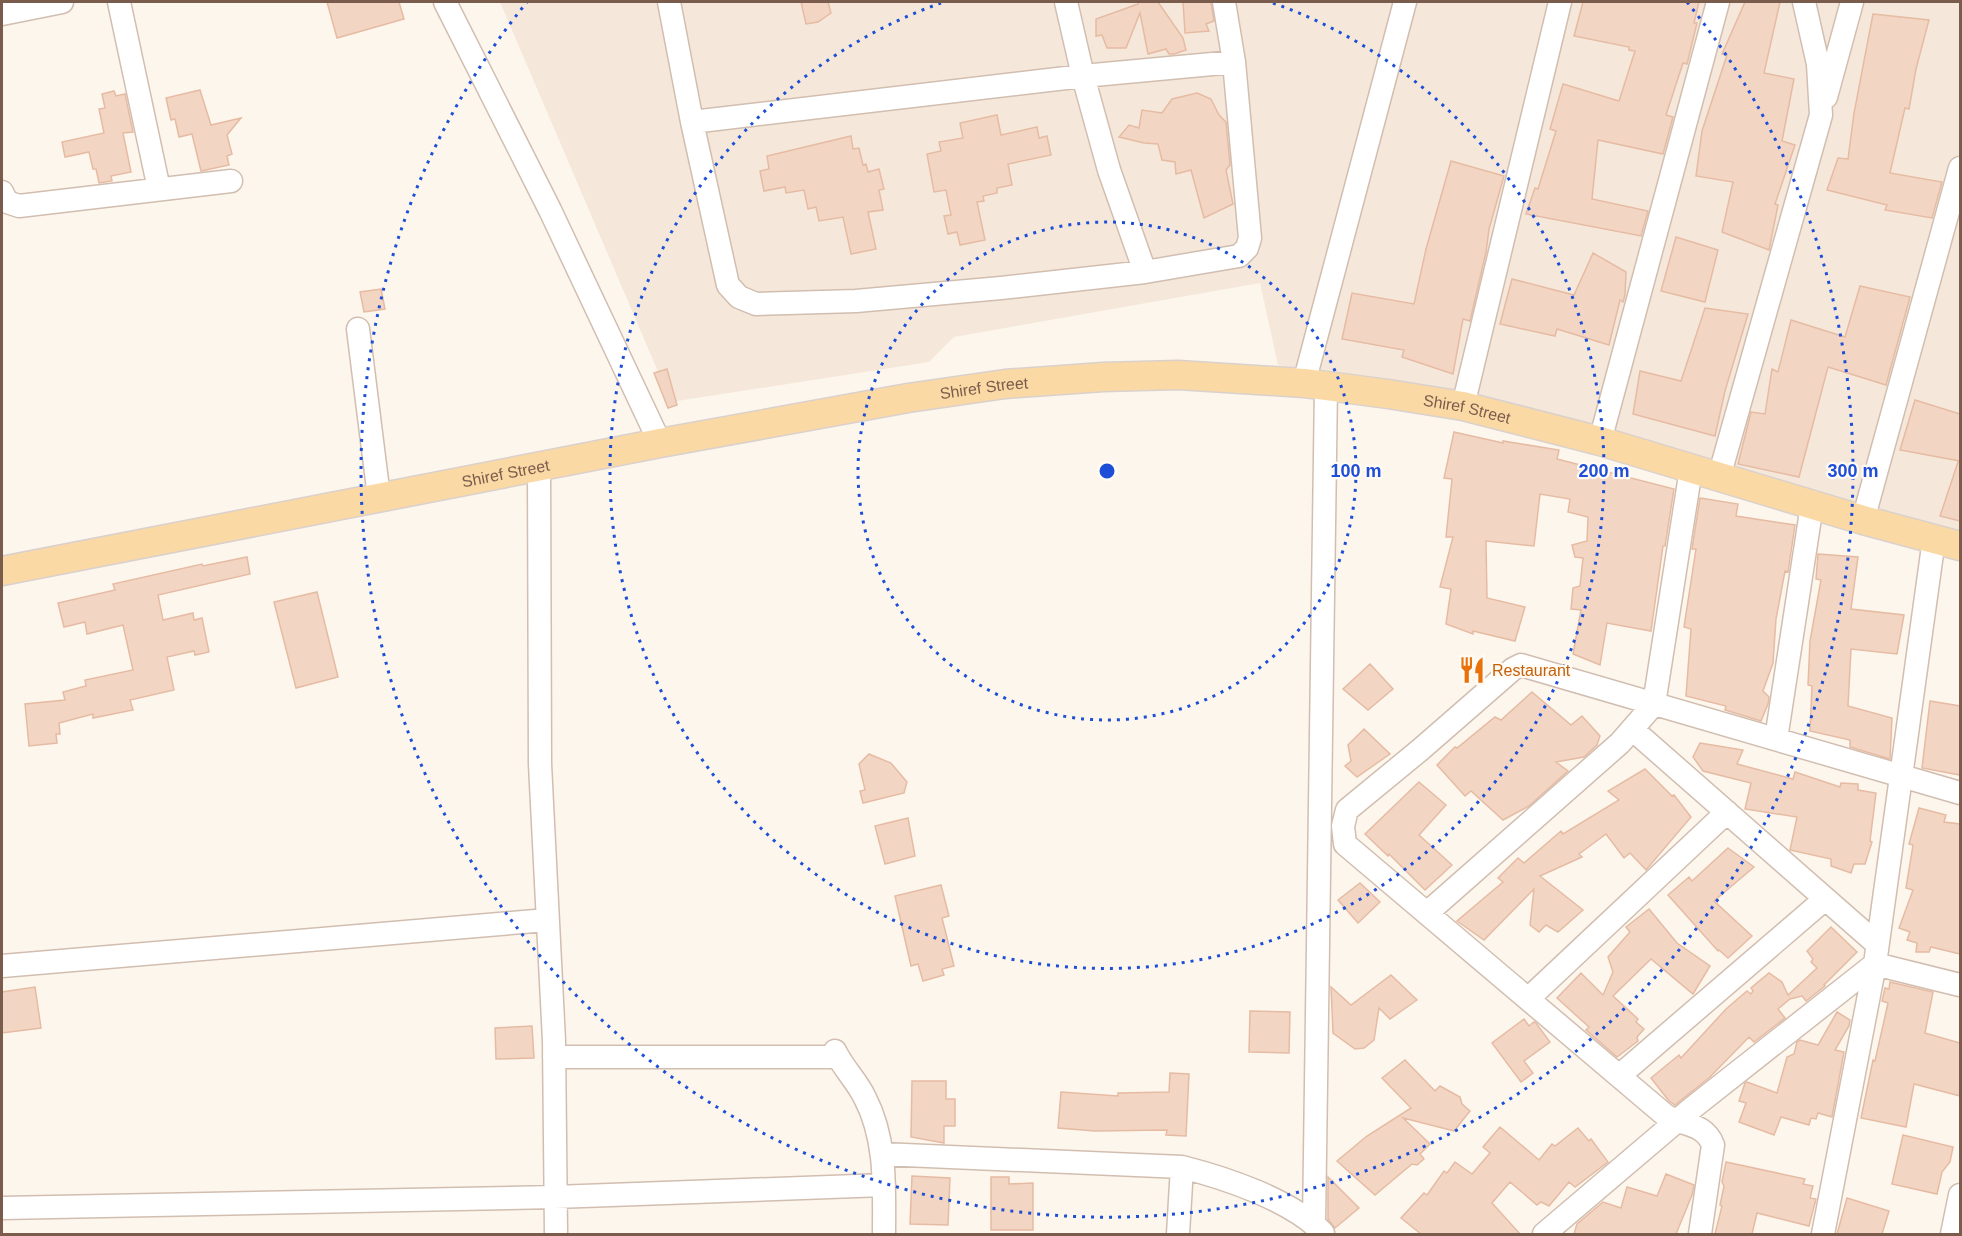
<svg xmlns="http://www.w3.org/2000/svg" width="1962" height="1236" viewBox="0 0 1962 1236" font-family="Arial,sans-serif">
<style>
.residential{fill:#f5e8da}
.building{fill:#f3d5c3;stroke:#e6bba3;stroke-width:1.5}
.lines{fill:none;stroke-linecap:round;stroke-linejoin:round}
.minor-casing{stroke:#d1beb0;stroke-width:25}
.major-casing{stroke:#dad1cd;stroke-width:31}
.minor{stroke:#fff;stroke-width:22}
.major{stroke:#fbd9a5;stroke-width:28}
.ring{fill:none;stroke:#1d4ed8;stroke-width:3;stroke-dasharray:3 6}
.labels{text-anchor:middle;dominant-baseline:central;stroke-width:4.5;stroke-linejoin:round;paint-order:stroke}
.street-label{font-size:16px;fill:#7a5c4d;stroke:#fffaf3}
.food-label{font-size:16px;fill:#c56008;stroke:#fffaf3;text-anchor:start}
.centre{fill:#1d4ed8;stroke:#fffaf3;stroke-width:3}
.ring-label{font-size:18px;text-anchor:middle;font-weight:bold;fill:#1d4ed8;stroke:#fffaf3;stroke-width:4.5;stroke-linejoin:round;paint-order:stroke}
</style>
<rect width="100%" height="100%" fill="#fdf6ec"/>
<path class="residential" d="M500,2H1960V539L1516,404L1278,365L1260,283L954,337L929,362L671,402Z"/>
<path class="building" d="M327,2H399L404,19L337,38Z
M801,2H828L831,13L818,22L806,24Z
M1137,2H1158L1183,38L1186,50L1174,54H1169L1166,49L1148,54L1140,13L1126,48H1107L1102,35L1096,36V19L1138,4Z
M1183,2H1211L1214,21L1206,24L1209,31L1185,33Z
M1583,2H1699L1694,23H1697L1687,64L1683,63L1666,115L1673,117L1663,154L1598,140L1592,199L1648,211L1641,236L1526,214L1535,188L1538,189L1556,131L1550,129L1563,84L1619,101L1635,51L1629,50V47L1574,36Z
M1745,2H1780L1764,73L1794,79L1782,141L1795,145L1775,204L1778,205L1769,250L1722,232L1733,182L1696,176L1702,131L1727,55L1722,54Z
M1873,14L1929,20L1916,69L1909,109L1905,108L1890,173L1942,182L1932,218L1885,210L1887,205L1827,190L1838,158L1848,159L1854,113Z
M200,90L211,125L241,118L227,135L232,154L227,156L229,165L201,171L192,134L179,137L175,119L171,120L166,98Z
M114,91L116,96L125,94L133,132L123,133L131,172L111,176L112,181L99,183L96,169H93L89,152L65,157L62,142L104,133L99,109L105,108L102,94Z
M1197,93L1211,99L1219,115L1226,122L1230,165L1226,170L1233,204L1204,218L1191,170L1176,174L1175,162L1162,160L1158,144L1144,143L1119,137L1129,125L1139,128L1142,110L1162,113L1172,99Z
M997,115L1001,135L1037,127L1039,138L1047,136L1051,155L1008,164L1012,185L997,188V193L983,196L984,201L977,202L985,240L960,245L957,232L948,234L944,216L951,215L946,190L934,192L927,154L941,151L939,142L963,138L960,123Z
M851,136L853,149L859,148L863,165L866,164L868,172L879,169L884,189L879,190L883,210L868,212L876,249L851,254L843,217L819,221L816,207L808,209L804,190L786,193L785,187L764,191L760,171L769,169L767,156Z
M1451,161L1504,176L1489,229L1486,252L1470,321L1463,319L1453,374L1402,357L1404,350L1342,339L1352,293L1414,304L1426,249Z
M1676,237L1718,250L1705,302L1661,291Z
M1593,253L1626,272L1625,295L1623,302L1620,300L1609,345L1557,329L1555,336L1500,324L1512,279L1574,295Z
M1860,286L1910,297L1886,385L1828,367L1799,477L1738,464L1751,412L1765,414L1772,369L1778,372L1791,320L1845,337Z
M381,289L385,309L364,312L360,292Z
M1705,308L1748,314L1725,391L1715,436L1633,414L1640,371L1681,381Z
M667,369L677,405L668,408L654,373Z
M1915,400L1960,414V461L1900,450Z
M1454,432L1503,443V441L1559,450L1557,459L1674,489L1665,546H1663L1651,631L1607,623L1600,665L1573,654L1581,610L1571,609L1573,588L1580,586L1583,558L1575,557L1572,545L1587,541L1588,517L1568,512L1570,499L1540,494L1534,546L1486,541L1487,598L1525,607L1515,641L1473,631V634L1446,624L1451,589L1440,587L1453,537H1446L1452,479L1444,478Z
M1958,462L1960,463V521L1940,516Z
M1700,498L1738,504L1736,516L1795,525L1788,572L1785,571L1776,619L1773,663L1763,691L1769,697L1768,704L1761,721L1725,710L1726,706L1686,696L1691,629L1684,627L1696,549H1692Z
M1818,554L1858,557L1851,609L1904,615L1897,654L1851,649L1848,706L1892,718L1890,759L1850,747V740L1810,731L1812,686L1808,685L1810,641L1821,580L1816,579Z
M247,557L250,574L158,595L163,620L193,613L194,620L202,618L209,652L195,655L194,651L167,657L174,690L130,700L133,710L93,718V714L59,723L60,734H56L57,743L29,746L25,704L65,700L63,692L86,686L85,680L133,670L123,625L87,634L85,622L64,627L58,603L115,590L113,584L202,564L203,566Z
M317,592L338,677L296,688L274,602Z
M1370,664L1393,689L1368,710L1343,689Z
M1532,692L1571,725L1582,716L1600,736L1597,745L1584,757L1556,762L1568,771L1529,806L1503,820L1471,791L1465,796L1437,765L1455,747L1457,748L1495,717L1501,720Z
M1930,701L1960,706V775L1922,768Z
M1364,729L1390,754L1357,777L1345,766L1351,761L1348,745Z
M1700,743L1743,750L1737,764L1793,779L1795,772L1840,787L1841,783L1858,784V790L1876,793L1870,841L1872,842L1865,864H1854L1851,873L1831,866V859L1790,850L1797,817L1745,809L1751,783L1703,771L1693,757Z
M869,754L891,763L907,782L904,793L863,803L860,791L865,790L859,764Z
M1645,769L1672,796L1674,795L1691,817L1646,870L1630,853L1624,858L1606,834L1579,854L1582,857L1540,876L1583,910L1558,932L1546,925L1539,932L1530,925L1534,889L1484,940L1457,921L1503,882L1498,878L1518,858L1524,863L1561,831L1563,834L1619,800L1608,791Z
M1419,782L1446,805L1419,835L1452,865L1425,890L1389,854L1388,856L1365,834Z
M1919,808L1946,815L1944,822L1960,824V954L1931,947L1929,952H1916L1917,943L1907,940L1910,932L1899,928L1913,890L1906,888L1913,845L1909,844Z
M908,818L915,856L885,864L875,826Z
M1728,848L1754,867L1714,901L1752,936L1728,958L1719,950L1718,951L1668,895L1689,877L1692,881Z
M1360,883L1380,902L1358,923L1338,900Z
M941,885L949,916L942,918L954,966L942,969L944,975L923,981L918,964L911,966L895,896Z
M1649,909L1677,943L1710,966L1693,994L1651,959L1613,996L1638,1019L1636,1022L1644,1029L1637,1037L1638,1041L1617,1057L1586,1030L1589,1027L1557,998L1581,973L1603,995L1613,972L1608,957L1630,932L1626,927Z
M1831,927L1857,952L1824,985L1825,986L1806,1001L1802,996L1790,999L1778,1009L1785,1018L1754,1042L1749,1037L1710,1077L1675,1105L1669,1101L1651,1078L1679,1055L1681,1058L1726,1009L1747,991L1751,994L1753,991L1751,988L1769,973L1782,982L1788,995L1817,968L1811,962L1813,959L1807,951Z
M1391,975L1417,1000L1390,1019L1379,1008L1374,1040L1364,1048L1355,1049L1333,1033L1331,987L1351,1005Z
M1890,982L1933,992L1925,1033L1960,1043V1096L1914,1084L1906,1127L1861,1118L1873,1060L1875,1061L1888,1003L1882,1001L1885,988L1889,989Z
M35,987L41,1028L2,1033V992Z
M1250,1011L1290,1012L1289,1053L1249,1052Z
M1837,1012L1850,1020L1849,1026L1835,1050L1844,1052L1832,1117L1818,1113L1816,1119L1811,1118L1809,1125L1781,1117L1774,1135L1739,1122L1746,1103L1739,1101L1745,1083L1747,1082L1777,1093L1787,1057L1794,1054L1797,1042L1800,1040L1818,1045Z
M1524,1019L1529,1026L1534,1022L1536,1023L1550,1042L1524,1061L1533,1073L1521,1082L1492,1043Z
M532,1026L534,1058L496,1059L495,1028Z
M1405,1060L1435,1091L1440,1086L1460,1097L1462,1104L1470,1111L1454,1131L1403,1118L1430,1144L1420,1154L1424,1159L1417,1165L1412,1164L1375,1195L1337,1161L1367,1136L1411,1108L1382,1078Z
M1170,1073L1189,1074L1186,1136L1166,1135L1167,1130L1095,1131L1058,1128L1061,1092L1118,1096V1093L1169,1092Z
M912,1081H946V1099H955V1126H944V1143L911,1137Z
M1500,1127L1539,1160L1552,1144L1555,1146L1578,1128L1589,1141L1591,1139L1608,1162L1575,1187L1569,1182L1549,1206L1541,1202L1537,1205L1510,1182L1492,1203L1520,1234H1421L1401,1218L1424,1193L1427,1195L1444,1171L1447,1173L1455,1162L1472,1174L1490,1153L1483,1147Z
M1903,1135L1953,1147L1950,1162L1942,1172L1937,1194L1892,1184Z
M1726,1162L1805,1179L1803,1184L1813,1186L1810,1198L1816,1199L1809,1226L1757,1213L1752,1234H1715L1722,1206L1720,1205L1724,1186L1722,1182Z
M1666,1174L1694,1185L1692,1195L1676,1234H1574L1577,1224L1603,1202L1621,1208L1627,1187L1657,1196Z
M912,1176L950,1178L948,1225L910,1224Z
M991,1177H1009V1184L1033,1183V1230H991Z
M1328,1177L1359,1208L1335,1228L1328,1219Z
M1847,1198L1889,1211L1882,1234H1837Z"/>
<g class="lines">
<defs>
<path id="minor" d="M119,2L159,189
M445,2L550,210L660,443
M669,2L692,122L728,285L739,297L756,304L856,301L1001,288L1145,272L1239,256L1247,248L1250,238L1234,62L1224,2
M1066,2L1083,76L1109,170L1145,272
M2,14L62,2
M1826,97L1852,2
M692,122L1083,76L1234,62
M2,192L7,202L19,206L231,181
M358,329L379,497
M1304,383L1405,2
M1463,406L1560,2
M1600,441L1718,2
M539,466L540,764L554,1041L556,1234
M1719,477L1821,115L1818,64L1804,2
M1863,520L1960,168
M1632,729L1877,944
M1776,739L1812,505
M1427,913L1620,743L1654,704L1691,469
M1875,964L1960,985
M2,966L547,920
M1528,999L1727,812
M835,1051C843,1068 857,1081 865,1098C887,1140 884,1189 884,1234
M554,1057H838
M1619,1076L1825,899
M882,1154L1182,1167C1225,1178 1292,1200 1323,1233
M2,1208L555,1197L884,1185
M1314,1224L1326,386
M1178,1234L1182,1167
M1544,1234L1691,1109L1875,964
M1700,1234L1713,1145C1704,1122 1682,1126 1665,1115L1345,844L1343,826L1347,810L1420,750L1513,669L1521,665L1960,793
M1823,1234L1875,964L1934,539
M1952,1234L1960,1195"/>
<g id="major">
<path id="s1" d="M2,571L660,443L908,398L1005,384L1103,377L1178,375L1304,383L1388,394L1463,406L1600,441L1863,520L1960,546"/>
</g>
</defs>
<use href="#minor" class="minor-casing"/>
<use href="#major" class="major-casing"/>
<use href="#minor" class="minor"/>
<use href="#major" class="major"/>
</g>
<g class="ring">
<circle cx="1107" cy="471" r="249"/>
<path d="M1273 3A497 497 0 1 1 941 3"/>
<path d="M1687 2A746 746 0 1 1 527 2"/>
</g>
<defs>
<symbol id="restaurant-bare" viewBox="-9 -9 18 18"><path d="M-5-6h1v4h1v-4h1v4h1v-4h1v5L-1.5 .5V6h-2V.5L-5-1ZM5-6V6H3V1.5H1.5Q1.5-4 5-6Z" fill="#e8710a" stroke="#fffaf3" stroke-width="2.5" paint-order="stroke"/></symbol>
</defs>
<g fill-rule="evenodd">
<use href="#restaurant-bare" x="1453" y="651" width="38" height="38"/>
</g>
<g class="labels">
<g class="street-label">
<text stroke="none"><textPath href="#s1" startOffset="999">Shiref Street</textPath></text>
<text stroke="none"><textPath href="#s1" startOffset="1485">Shiref Street</textPath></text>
<text stroke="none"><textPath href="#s1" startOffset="513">Shiref Street</textPath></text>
</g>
<g class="food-label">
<text x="1492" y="670">Restaurant</text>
</g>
</g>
<circle cx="1107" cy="471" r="9" class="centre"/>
<g class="ring-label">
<text x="1356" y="477">100 m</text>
<text x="1604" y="477">200 m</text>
<text x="1853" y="477">300 m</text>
</g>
<rect width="1962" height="1236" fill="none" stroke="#7a5c4d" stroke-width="6"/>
</svg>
